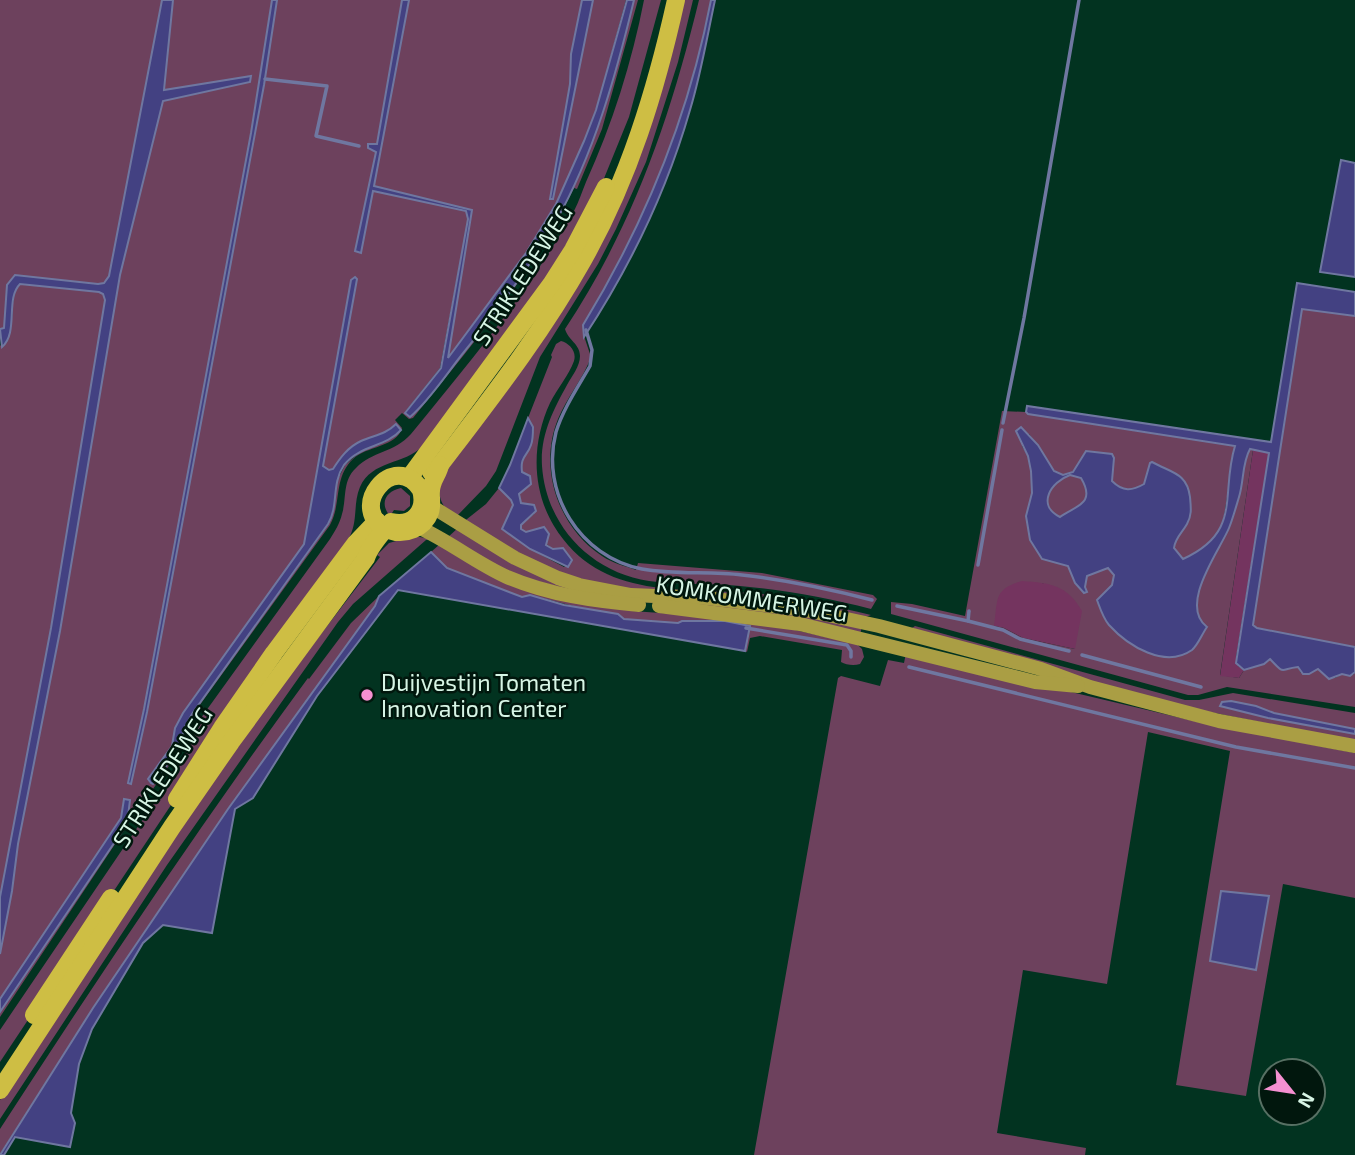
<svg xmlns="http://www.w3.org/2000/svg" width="1355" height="1155" font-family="'Exo 2',sans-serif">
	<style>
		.green { fill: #6d415d; fill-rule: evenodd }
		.forest { fill: #74345f }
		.water { fill: #434182; stroke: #6f77a0; stroke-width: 2; fill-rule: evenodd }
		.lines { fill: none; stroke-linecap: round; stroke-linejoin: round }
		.stream { stroke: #6f77a0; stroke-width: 3.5 }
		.secondary { stroke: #aa9e44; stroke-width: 14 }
		.primary { stroke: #cebe44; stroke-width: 18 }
		.poi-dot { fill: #f590d1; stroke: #01170d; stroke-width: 2.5 }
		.labels { text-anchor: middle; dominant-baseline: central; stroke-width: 5; stroke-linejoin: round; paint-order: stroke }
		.street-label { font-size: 23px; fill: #d7f5e5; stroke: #01170d }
		.poi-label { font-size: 23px; fill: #d7f5e5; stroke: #01170d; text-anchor: start }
	</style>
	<rect width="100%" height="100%" fill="#023320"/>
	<g class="green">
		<polygon points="0,0 162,0 109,276 104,283 98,284 15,275 7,285 4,328 0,329"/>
		<path d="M173,0H272L251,133L144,709L128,783L131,784L147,712L277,0H402L377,145L369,144L376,152L355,251L361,253L373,191L467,211L468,219L440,368L405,412L410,417C430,399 447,373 464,352C497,311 530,267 556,221C594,154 617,74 634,0H638L602,129L577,189L574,188C533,273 472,345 413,418L409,419L402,413L395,420L402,428C397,447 366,446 353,459C333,478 342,503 330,525L194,713L186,729L181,748L153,789L146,790L127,826L0,1017V1012L127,824L125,799L121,818L0,999V954L12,891L18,844L60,631L103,366L120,275L163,101L250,82V76L164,90ZM351,280L323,466L329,470L333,469L344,454L356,443L390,431L397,434L385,442L365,448L345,465L336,483L328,524L192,714L180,741L153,783H150L148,779L172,746L175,728L183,713L304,544Z"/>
		<polygon points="409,0 582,0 571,54 570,84 550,198 553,199 593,0 626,0 596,110 584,141 556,204 526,253 448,358 472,211 374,186"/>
		<path d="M644,0H661L629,117L594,203L561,262L423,446C404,465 372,460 360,487C353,503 358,520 350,536L0,1062V1030L181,763L198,722L330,539C335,531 340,523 342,514C347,498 342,481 356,468C372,451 394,453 411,434C469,363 529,291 574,211C579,201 582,192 586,182C612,125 632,62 644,0Z"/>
		<path d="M680,0H693L678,62L646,162L616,229L598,264L540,357L496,471L486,486L455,518C441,505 436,497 442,478L593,246Z"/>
		<path d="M699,0H711C689,115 644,225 583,325V333L591,357C583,379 567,397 558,419C538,468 558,527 602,556C612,563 625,566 636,570L638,563L762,573L873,595L877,599L871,609C828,598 784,590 740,586C710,583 679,585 649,581C590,572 546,525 542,466C540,436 553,410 567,385C572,376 580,366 580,356C580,344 568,340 565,329C633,226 670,119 699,0Z"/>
		<path d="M21,283L99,292L103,294L105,300L51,628L0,897V345L2,347C4,342 8,336 10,330C15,315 9,295 21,283Z"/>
		<polygon points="1302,309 1355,316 1355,647 1257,628 1253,625"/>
		<path d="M561,341C569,343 577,351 574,361C569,375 557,389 550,403C532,442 531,488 554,526C601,603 685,586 761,594C798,597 835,607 871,615L863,618L653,594L561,575L462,523L486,504L499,488L511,500L513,505L502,529L530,549L564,567L570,564L571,558L560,548L553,549L529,531L526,533L521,529V525L534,514L527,504L521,503L519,494L529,486L527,475L522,472C520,460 524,456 531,446L528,418L552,357L551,355L556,344Z"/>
		<path d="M1002,411L1026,412L1236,446C1231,457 1233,466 1230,478C1222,521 1229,537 1183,559L1174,548L1175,541L1186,526L1165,470L1150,463L1144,484C1132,491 1123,492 1112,481L1114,458L1086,451C1082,457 1079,465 1074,470C1055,489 1038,445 1029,434L1022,446L1028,456L1031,471L1032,493L1026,516L1030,540L1068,566L1075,583L1085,587L1087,576L1107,568L1114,574L1112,585L1097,601L1108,624L1154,655H1180L1206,627C1179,604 1219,551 1229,528C1233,517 1238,503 1240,492C1243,477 1243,462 1250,449L1253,450L1220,675L1239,678L1244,670L1264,664L1270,659L1274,664L1298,667L1301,673H1312L1318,668L1335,678L1342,674L1353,675L1355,672V707L1227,687L1198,695H1188L891,614V602L912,604L965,616ZM1043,583L1075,649L1023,638L1004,628L994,626Z"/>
		<path d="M1070,475L1081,478C1098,505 1074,506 1060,517C1036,505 1051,482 1070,475Z"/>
		<path d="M401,488L410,496V506L404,511L394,510L390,516C379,503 386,491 401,488Z"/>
		<polygon points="458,528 557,581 729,602 862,626 860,635 758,614 597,597 514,575 447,538"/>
		<polygon points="414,536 431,539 426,540 353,604 338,622 167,865 0,1119 0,1100 6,1087 94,951 275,694 380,557 377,555 389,543"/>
		<path d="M440,544L463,558L632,611L747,619L857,644L862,649L864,657L860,664C854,666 846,665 841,662L842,650L760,636L750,638L747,652L745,651L749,626L725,621H682L678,623L624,619L530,595L522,597L510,594L447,568L431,552Z"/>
		<path d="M379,596L375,606L228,809L93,1008L0,1154V1129C99,976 200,825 308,678L309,679L351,623Z"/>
		<polygon points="915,626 1185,700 1199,700 1233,693 1355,713 1355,729 1274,713 1256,706 1223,707 1355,734 1355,741 1200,710 1117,689 912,628"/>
		<path d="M906,653L1215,726L1355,753V898L1283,884L1246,1096L1176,1085L1230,751L1148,732L1107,984L1023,970L997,1133L1086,1148L1085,1155H754L838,678L841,676L880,686L888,660L904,663ZM1221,892L1256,970L1210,961Z"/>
	</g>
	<g class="forest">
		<polygon points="1253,450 1269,453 1236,658 1238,666 1244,670 1239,678 1220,676"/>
		<path d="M1022,581C1051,583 1067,585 1082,611L1075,649L1023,638L1004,628L994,626C998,600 993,589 1022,581Z"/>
	</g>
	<g class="water">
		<path d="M162,0H173L164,90L251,76L250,82L163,101L120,275L60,631L18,844L12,891L0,954V897L51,628L105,300L103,294L99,292L20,284C5,299 19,332 2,347L0,329L4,328L7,285L15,275L98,284L104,283L109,276Z"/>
		<polygon points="272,0 277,0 264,85 147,712 131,784 128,783 144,709 251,133"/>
		<path d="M402,0H409L374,186L472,210L448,358L526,253L556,204L584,141L596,110L627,0H634C616,75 594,154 556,221C530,267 497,311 464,352C447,373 430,400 410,417L405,413L441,368L468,219L466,211L373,191L361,253L355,251L376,152L368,148V144H377Z"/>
		<polygon points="582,0 593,0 553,199 550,199 570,84 571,54"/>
		<path d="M711,0H715C707,37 701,74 690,110C667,190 630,267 584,337L583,325C644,225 689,115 711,0Z"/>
		<polygon points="1341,160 1355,163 1355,277 1320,272"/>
		<path d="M355,277L357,279L323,466L329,470L333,469C340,458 348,447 361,441C374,435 385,435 396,424L401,430C385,448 361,444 344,465C331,484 339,506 328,524L192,714L184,729L180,747L153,784L151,783L148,779L172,746L175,728L183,713L304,544L351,280Z"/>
		<path d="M1297,283L1355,292V316L1302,309L1253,625L1257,628L1355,647V672L1350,676L1342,674L1329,679L1318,669L1309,674H1303L1298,667C1279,669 1286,676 1270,659L1264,664L1244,670L1236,663L1269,453L1250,449C1242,463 1244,481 1239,497C1236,507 1233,518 1229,528C1220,550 1178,605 1207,627C1202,634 1198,645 1192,650C1165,669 1128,646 1109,625C1103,618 1100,608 1097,600L1112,585L1114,575L1108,568L1087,576L1085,587L1087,592L1084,593L1075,583L1068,566L1042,559L1030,540L1026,516L1032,493L1031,471L1028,456L1016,431L1021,427L1038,445L1054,471L1063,475L1073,472L1086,451L1112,454L1114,458L1112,481C1123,492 1132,491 1144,484L1150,463L1152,462C1172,473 1187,473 1190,497C1191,508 1192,515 1187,524C1182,533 1175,538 1174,548L1183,559C1243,532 1220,494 1235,446L1028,414L1026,412L1027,406L1271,442ZM1070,475L1081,478C1097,505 1074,506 1060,517C1036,505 1051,482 1070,475Z"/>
		<path d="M528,418L533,427C533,433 533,440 531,445C527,457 520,456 522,472L530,476L531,484L519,494L521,503L534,505L536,511L521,525V529L526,532L544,527L549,534L546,545L553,549L563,548L572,560L568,567L530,549L502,529L513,505L511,500L499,488L510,465Z"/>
		<polygon points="431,552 447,568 522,597 530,595 564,605 618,614 624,619 678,623 682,621 725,621 750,626 745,651 398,590 317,696 253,798 235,809 212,933 163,925 143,943 92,1029 79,1064 71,1113 75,1123 70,1147 15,1137 4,1155 0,1155 93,1008 228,809 375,606 379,596"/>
		<polygon points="1231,701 1256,706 1274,713 1355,729 1355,734 1268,718 1220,706 1222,702"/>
		<polygon points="124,799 130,800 127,824 0,1012 0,999 121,818"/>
		<polygon points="1221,891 1269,896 1256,970 1210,961"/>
	</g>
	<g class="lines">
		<g class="stream">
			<polyline points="265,79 327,86 316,136 359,146"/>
			<path d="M586,330L592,350L590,366C578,387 563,409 556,432C540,493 580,557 642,569C675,575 709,571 742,575C786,580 829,589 872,600"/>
			<polyline points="1003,423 1024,318 1079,0"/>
			<polyline points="978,565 1002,430"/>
			<polyline points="897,606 968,621 1003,630 1020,639 1069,651"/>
			<polyline points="968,621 969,611"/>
			<polyline points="746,628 847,645 851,651 851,657"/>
			<polyline points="1082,655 1201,687"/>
			<polyline points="909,667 1236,747 1355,768"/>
		</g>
		<g class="secondary">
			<polyline points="431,506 515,558 558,578 579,585 631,595 707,598 805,610 879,626 1041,669 1090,687 1219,721 1355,746"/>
			<path d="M418,527C449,541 476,563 507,577C549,595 594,601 639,605"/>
			<polyline points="659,606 800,624 1035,682 1078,686"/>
		</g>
		<g class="primary">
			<path d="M431,472L440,465C491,398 542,333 583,260C629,179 656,90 676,0"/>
			<polyline points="409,478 552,283 573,250 606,187"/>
			<polyline points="177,799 222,728 274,653 355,544 377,521"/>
			<polyline points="34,1015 111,898"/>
			<path d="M0,1090L172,827L231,742L366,558C370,545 382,533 391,522C413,527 427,511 421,490C394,448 344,511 389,530C405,536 424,528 430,512C433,503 429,493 432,485C434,477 439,472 440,465"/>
		</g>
	</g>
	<circle class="poi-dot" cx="367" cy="695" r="7"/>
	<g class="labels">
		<g class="street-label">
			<text transform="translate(522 275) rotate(-57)">STRIKLEDEWEG</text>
			<text transform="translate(752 598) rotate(9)">KOMKOMMERWEG</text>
			<text transform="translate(162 777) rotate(-57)">STRIKLEDEWEG</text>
		</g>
		<g class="poi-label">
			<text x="381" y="682">Duijvestijn Tomaten<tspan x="381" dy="26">Innovation Center</tspan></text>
		</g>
	</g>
	<g transform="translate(1292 1092) rotate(120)"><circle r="33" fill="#01170d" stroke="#577063" stroke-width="2"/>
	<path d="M0-5L12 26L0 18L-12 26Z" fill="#f590d1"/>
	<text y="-10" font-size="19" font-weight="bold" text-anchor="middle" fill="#d7f5e5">N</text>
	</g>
</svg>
